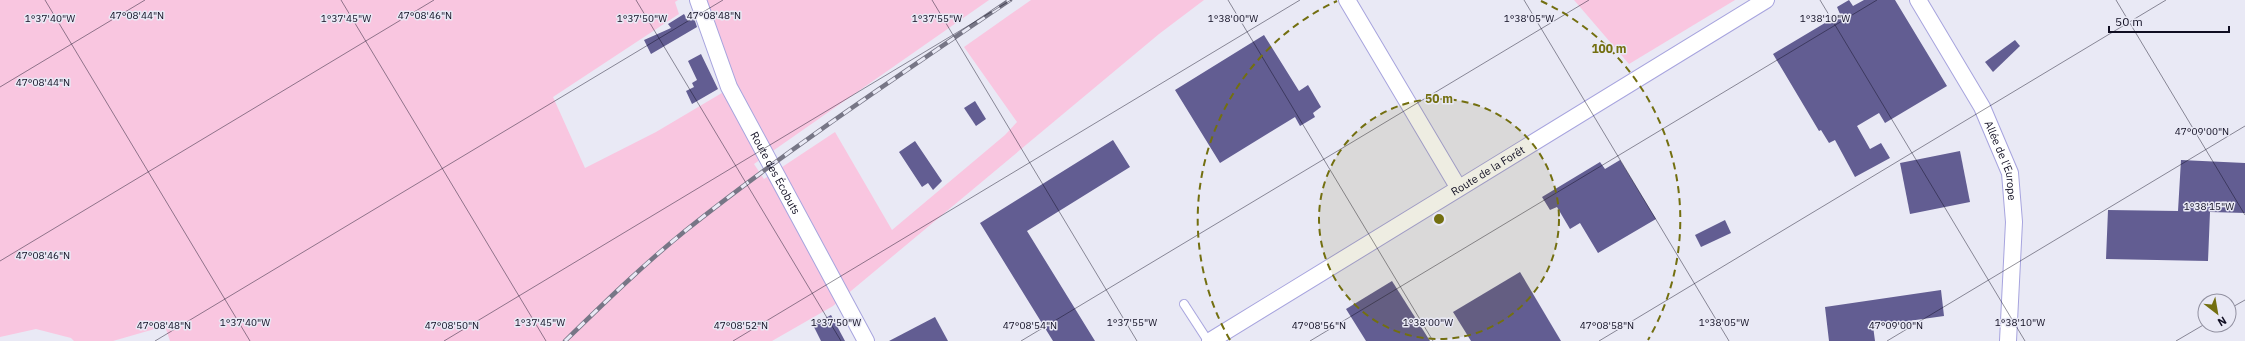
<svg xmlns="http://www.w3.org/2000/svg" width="2245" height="341" font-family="'IBM Plex Sans',sans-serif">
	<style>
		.green { fill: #f9c6e0 }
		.building { fill: #625d92 }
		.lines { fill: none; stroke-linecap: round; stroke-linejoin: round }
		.lane-casing { stroke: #a7a4de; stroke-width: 10 }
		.street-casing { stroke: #a7a4de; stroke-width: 18 }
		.lane { stroke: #fff; stroke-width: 8 }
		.street { stroke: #fff; stroke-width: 16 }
		.rail-casing { stroke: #777686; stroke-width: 4.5 }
		.rail { stroke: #e9e9f5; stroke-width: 3; stroke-dasharray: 9; stroke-linecap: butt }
		.ticks { fill: none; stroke: #100e22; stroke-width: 1; stroke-opacity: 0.45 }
		.ring { fill: none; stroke: #736f10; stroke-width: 2; stroke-dasharray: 7 5 }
		.labels { text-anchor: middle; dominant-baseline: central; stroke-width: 3; stroke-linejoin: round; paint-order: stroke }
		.street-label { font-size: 11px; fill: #100e22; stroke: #e9e9f5 }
		.ticks-label { font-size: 10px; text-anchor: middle; fill: #100e22; stroke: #e9e9f5; stroke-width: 3; stroke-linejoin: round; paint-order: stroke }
		.centre { fill: #736f10; stroke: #e9e9f5; stroke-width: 2 }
		.ring-label { font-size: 12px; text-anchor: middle; font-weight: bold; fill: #736f10; stroke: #e9e9f5; stroke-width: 3; stroke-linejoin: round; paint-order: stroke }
	</style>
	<rect width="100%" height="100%" fill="#e9e9f5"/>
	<g class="green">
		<polygon points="0,0 678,0 675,2 679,14 553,97 585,168 656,132 737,84 714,28 707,0 989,0 754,164 764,179 835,132 892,230 1005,135 1017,122 964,47 1031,0 1204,0 1159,34 833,306 772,341 170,341 165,326 113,341 74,341 71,338 36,329 0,337"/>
		<polygon points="1574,0 1735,0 1629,64"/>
	</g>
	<g class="building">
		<polygon points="1849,0 1853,6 1864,0 1895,0 1947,86 1885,123 1879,113 1857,126 1870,149 1881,143 1890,158 1855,177 1835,140 1829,143 1821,130 1819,131 1773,54 1840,14 1837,7"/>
		<polygon points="684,14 688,21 694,18 697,27 651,54 644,40 671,28 668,24"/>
		<polygon points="1264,35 1299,91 1308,85 1321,107 1313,113 1315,117 1300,126 1295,117 1220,163 1175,90"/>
		<polygon points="2015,40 2020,46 1993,72 1985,62"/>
		<polygon points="701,54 718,89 692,104 686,91 694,87 692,83 697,80 688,61"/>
		<polygon points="975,101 986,119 976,126 964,108"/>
		<polygon points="1113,140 1130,167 1027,231 1095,341 1053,341 980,223"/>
		<polygon points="915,141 942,181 933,190 928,183 922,187 899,152"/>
		<polygon points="1960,151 1970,202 1910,214 1900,163"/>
		<polygon points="1620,160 1656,219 1598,253 1580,223 1570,229 1557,207 1550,210 1542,197 1600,162 1605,169"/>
		<polygon points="2181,160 2245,163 2245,213 2210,212 2208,261 2106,259 2108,210 2178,211"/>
		<polygon points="1725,220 1731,233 1701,247 1695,235"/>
		<polygon points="1520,272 1561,341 1471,341 1453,312"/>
		<polygon points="1392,281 1430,341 1366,341 1346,309"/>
		<polygon points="1941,290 1944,316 1873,326 1875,341 1829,341 1825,307"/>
		<polygon points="831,315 845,341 821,341 813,325"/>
		<polygon points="935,317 948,341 889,341"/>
	</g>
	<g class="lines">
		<g class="lane-casing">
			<polyline id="lane" points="1184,304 1208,341"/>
		</g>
		<g class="street-casing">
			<g id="street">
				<path id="s1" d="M698,0L729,87L866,341"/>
				<polyline points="1347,0 1458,187"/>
				<path id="s2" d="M1918,0L1982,107L2010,173L2014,222L2008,341"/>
				<path id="s3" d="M1210,341L1766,0"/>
			</g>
		</g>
		<use href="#lane" class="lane"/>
		<use href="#street" class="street"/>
		<g class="rail-casing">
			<path id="rail" d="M565,341C604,303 643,265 685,231C789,148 900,75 1010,0"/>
		</g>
		<use href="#rail" class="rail"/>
	</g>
	<path class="ticks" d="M45,0L250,341M341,0L546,341M636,0L841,341M932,0L1137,341M1228,0L1433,341M1524,0L1729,341M1820,0L2025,341M2116,0L2245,215M0,87L145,0M0,261L434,0M2229,309L2245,300M155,341L723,0M444,341L1011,0M733,341L1300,0M1021,341L1589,0M1310,341L1877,0M1599,341L2166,0M1887,341L2245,126M2176,341L2205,324"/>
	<circle cx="1439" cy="219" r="120" fill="#736f10" fill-opacity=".12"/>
	<g class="ring">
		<circle cx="1439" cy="219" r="120"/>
		<path d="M1230 340A241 241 0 0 1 1337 1M1541 1A241 241 0 0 1 1648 340"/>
	</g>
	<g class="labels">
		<g class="street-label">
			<text stroke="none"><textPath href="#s2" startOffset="182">Allée de l'Europe</textPath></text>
			<text stroke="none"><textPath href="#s3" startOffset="326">Route de la Forêt</textPath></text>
			<text stroke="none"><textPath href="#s1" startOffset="190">Route des Écobuts</textPath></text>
		</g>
	</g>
	<g class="ticks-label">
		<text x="137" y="19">47°08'44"N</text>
		<text x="425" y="19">47°08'46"N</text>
		<text x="714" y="19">47°08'48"N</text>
		<text x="50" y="22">1°37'40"W</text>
		<text x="346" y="22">1°37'45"W</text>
		<text x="642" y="22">1°37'50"W</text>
		<text x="937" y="22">1°37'55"W</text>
		<text x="1233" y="22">1°38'00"W</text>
		<text x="1529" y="22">1°38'05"W</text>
		<text x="1825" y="22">1°38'10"W</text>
		<text x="43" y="86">47°08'44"N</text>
		<text x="2202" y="135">47°09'00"N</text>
		<text x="2209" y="210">1°38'15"W</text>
		<text x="43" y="259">47°08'46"N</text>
		<text x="245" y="326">1°37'40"W</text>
		<text x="540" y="326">1°37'45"W</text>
		<text x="836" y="326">1°37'50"W</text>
		<text x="1132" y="326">1°37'55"W</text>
		<text x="1428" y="326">1°38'00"W</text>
		<text x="1724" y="326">1°38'05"W</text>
		<text x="2020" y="326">1°38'10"W</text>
		<text x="164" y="329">47°08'48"N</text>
		<text x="452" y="329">47°08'50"N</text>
		<text x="741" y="329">47°08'52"N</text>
		<text x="1030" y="329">47°08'54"N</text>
		<text x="1319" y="329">47°08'56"N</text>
		<text x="1607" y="329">47°08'58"N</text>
		<text x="1896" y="329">47°09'00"N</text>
	</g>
	<circle cx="1439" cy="219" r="6" class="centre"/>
	<g class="ring-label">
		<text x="1609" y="53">100 m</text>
		<text x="1439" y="103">50 m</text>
	</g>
	<g transform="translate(2217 313) rotate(149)"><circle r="19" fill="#e9e9f5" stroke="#9291a1"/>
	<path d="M0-3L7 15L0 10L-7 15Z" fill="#736f10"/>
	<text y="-6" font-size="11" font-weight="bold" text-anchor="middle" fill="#100e22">N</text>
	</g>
	<path d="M2109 26v6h120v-6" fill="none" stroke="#100e22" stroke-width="2"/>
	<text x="2115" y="26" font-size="12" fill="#100e22" stroke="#e9e9f5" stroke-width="3" paint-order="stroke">50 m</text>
</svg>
